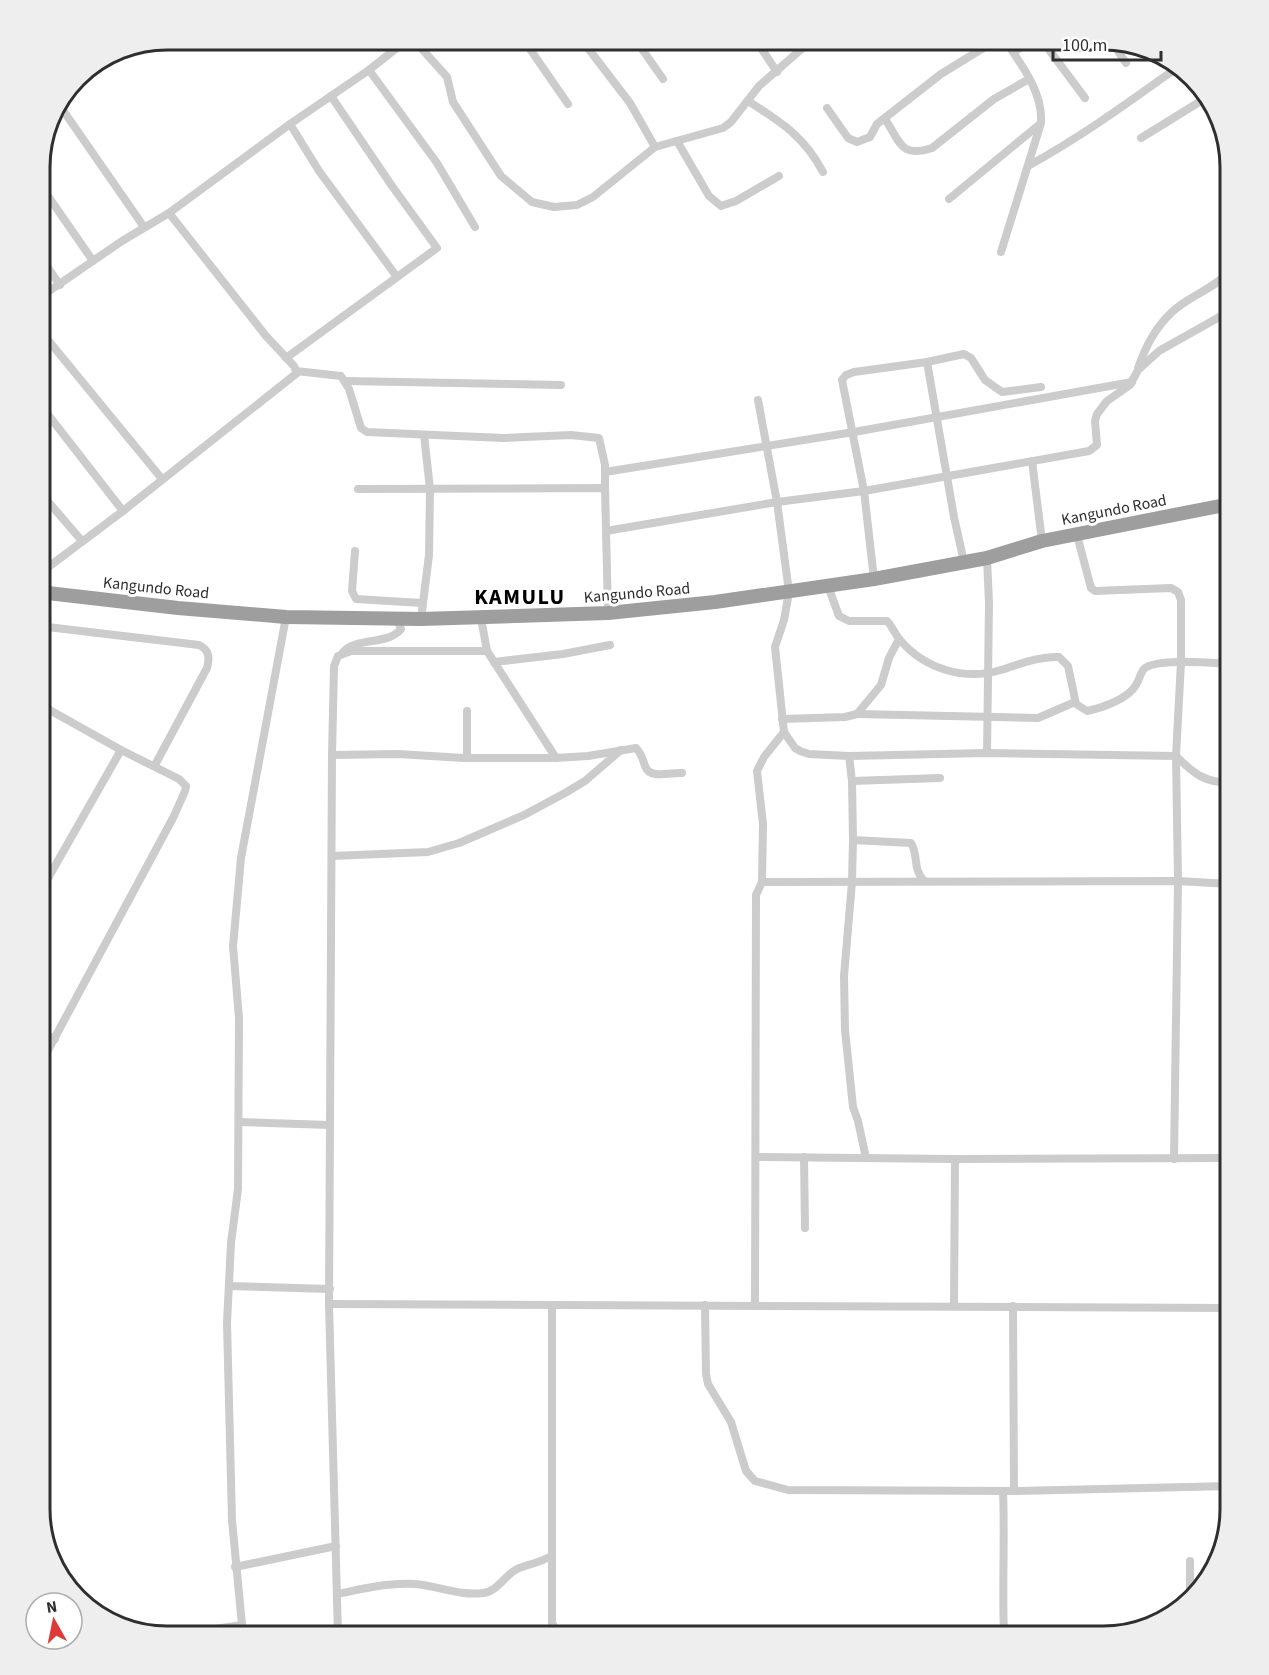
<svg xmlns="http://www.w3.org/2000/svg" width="1269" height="1675" font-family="'Source Sans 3',sans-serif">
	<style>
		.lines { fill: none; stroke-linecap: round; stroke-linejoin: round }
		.minor { stroke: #ccc; stroke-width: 8 }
		.trunk { stroke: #9e9e9e; stroke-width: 14 }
		.labels { text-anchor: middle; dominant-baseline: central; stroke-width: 6; stroke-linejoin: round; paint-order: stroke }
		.street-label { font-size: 16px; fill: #2f2f2f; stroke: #fff }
		.district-label { font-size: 22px; font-weight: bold; letter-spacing: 1.5px; fill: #000; stroke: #fff }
		.rim { fill: none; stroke: #2f2f2f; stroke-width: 3 }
	</style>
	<rect width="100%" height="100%" fill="#fff"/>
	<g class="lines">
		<g class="minor">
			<polyline points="413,39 447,77 453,102 501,176 532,202 554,207 577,205 593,197 655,147 723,128 731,122 759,86 813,39"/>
			<polyline points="523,39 568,104"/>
			<polyline points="581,39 630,103 655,147"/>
			<polyline points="635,39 663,79"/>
			<polyline points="755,39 777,72"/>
			<polyline points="1041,39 1085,98"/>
			<polyline points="1110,39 1126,63"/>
			<polyline points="1014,52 1033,39"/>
			<polyline points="369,70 437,163 475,227"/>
			<path d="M748,101C781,122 804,136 823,172"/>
			<polyline points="58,103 144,227"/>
			<polyline points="827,108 848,138 857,142 870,137 877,124 941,74 998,39"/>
			<path d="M885,119C901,143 900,158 932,148L994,99L1029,79"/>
			<polyline points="290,124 319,171 397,277"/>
			<polyline points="1141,138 1209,96"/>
			<polyline points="677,141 709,196 721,206 736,201 779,176"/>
			<polyline points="1223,142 1230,180"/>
			<path d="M1028,166C1081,137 1129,102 1178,67"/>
			<polyline points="39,183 93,261"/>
			<polyline points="949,199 1040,124"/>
			<path d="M1001,252L1041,123C1043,92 1021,64 1004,39"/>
			<polyline points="39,255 60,285"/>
			<polyline points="39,298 122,241 169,213 290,124 369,70 408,39"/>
			<polyline points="39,329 162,479"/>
			<polyline points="286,358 437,248 392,186 331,96"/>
			<polyline points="927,362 954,517 964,562"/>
			<path d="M1138,368C1146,346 1155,328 1172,312C1189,296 1214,289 1230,271"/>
			<polyline points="296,371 341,376 349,389 361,428 367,432 503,438 571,435 599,438 605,465 605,488"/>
			<polyline points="345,381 561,385"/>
			<polyline points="758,400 777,502 789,592 784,620 775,647 784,732 795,748 800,751 809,754 849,756 852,781 853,840 852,882 844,976 845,1030 853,1107 858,1121 866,1158"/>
			<polyline points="39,403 123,511"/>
			<polyline points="1032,461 1042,541"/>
			<polyline points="605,472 854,432 1132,382"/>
			<polyline points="358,489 605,488 608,613"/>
			<polyline points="39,491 82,541"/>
			<polyline points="606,531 777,502 864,491 1089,451 1097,445 1095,421 1097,414 1107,401 1130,385 1138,370 1159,351 1230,311"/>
			<polyline points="1077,535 1091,588 1095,591 1171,588 1178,592 1181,600 1181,662 1176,756 1178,881 1174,1159"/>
			<polyline points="355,551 352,591 356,599 422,603"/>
			<polyline points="987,558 989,603 987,753"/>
			<polyline points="39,574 123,511 297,373 294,366 266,336 169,213"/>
			<polyline points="874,579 864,491 842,380 846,375 854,372 927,362 964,354 971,358 985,380 1002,392 1041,387"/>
			<path d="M828,586L839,616L849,621H887C892,626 895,634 900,640C925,669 964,681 1001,670C1020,664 1039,656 1059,657L1068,666L1076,704L1087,711C1102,708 1128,699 1136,685C1140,679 1140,672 1145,668C1158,658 1212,663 1230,664"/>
			<polyline points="421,619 429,555 430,489 424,435"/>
			<path d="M39,626L199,645C209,650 210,657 207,668L155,765"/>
			<polyline points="487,651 556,758"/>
			<path d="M343,652C359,636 387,646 401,629L397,619"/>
			<polyline points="494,662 563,654 610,645"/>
			<polyline points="857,714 1038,718 1075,702"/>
			<polyline points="782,719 845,717 857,714 881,685 889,658 899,639"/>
			<path d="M332,755L398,754L464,758H556L588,756L636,748C642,754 642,758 645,766C650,780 671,772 682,773"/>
			<path d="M849,756L987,753L1176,756C1194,774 1204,782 1230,783"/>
			<polyline points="467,758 467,711"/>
			<polyline points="852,781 940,778"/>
			<path d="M853,840L911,843C919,856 912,868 924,881"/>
			<polyline points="332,856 428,852 459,843 524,815 565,793 585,781 621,750"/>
			<polyline points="39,872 49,877"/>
			<polyline points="762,882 763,824 757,771 764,757 784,732"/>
			<polyline points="39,894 121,750"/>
			<polyline points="39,1032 55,1039"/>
			<polyline points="39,1067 174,816 185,791 186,786 179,779 121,750 39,704"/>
			<polyline points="239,1122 330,1125"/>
			<polyline points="757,1157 955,1159 1230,1158"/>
			<polyline points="804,1157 805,1228"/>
			<polyline points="229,1286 330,1289"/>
			<polyline points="329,1304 1230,1308"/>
			<polyline points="552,1305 552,1623 557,1632 1026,1635 1112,1633"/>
			<polyline points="705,1305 706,1374 708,1384 731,1422 746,1471 755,1481 788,1490 1014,1491 1230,1486"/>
			<polyline points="755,1306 756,895 762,882 1178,881 1230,884"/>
			<polyline points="954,1306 955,1159"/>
			<polyline points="1013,1306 1014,1491"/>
			<path d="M1003,1491C1005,1539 1002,1587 1004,1635"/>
			<polyline points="1190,1561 1190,1596"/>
			<polyline points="235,1567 336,1546"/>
			<path d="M337,1594C363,1589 389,1582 415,1584C438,1586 460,1596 483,1593C498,1591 505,1575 517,1569C528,1564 540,1563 551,1556"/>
			<polyline points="242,1625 243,1636"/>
			<polyline points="167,1636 242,1625 232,1520 227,1323 231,1243 238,1189 239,1018 233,946 241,858 286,617"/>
			<polyline points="338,1636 329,1304 332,755 334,666 338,656 351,651 487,651 481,618"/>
		</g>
		<polyline class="trunk" points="39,592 178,608 286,617 421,619 608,613 715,602 874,579 987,558 1042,541 1230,504"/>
	</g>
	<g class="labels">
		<g class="street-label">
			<text transform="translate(1114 510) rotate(-11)">Kangundo Road</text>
			<text transform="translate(156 588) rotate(6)">Kangundo Road</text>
			<text transform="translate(637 593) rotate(-5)">Kangundo Road</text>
		</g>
		<g class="district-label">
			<text x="520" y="597">KAMULU</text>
		</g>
	</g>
	<path d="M0 0H1269V1675H0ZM167 50H1103A117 117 0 0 1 1220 167V1509A117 117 0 0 1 1103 1626H167A117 117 0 0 1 50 1509V167A117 117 0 0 1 167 50Z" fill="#eee" fill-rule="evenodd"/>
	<path class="rim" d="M167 50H1103A117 117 0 0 1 1220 167V1509A117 117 0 0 1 1103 1626H167A117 117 0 0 1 50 1509V167A117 117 0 0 1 167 50Z"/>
	<g transform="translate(54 1621) rotate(351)"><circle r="28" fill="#ffffff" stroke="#acacac" stroke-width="1.5"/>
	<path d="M0-4.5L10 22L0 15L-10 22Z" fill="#e03837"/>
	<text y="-9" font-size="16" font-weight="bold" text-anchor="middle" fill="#2f2f2f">N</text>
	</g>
	<path d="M1053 51v9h108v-9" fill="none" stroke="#2f2f2f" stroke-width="3"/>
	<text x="1062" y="51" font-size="18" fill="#2f2f2f" stroke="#ffffff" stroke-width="4.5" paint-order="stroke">100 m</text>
</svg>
